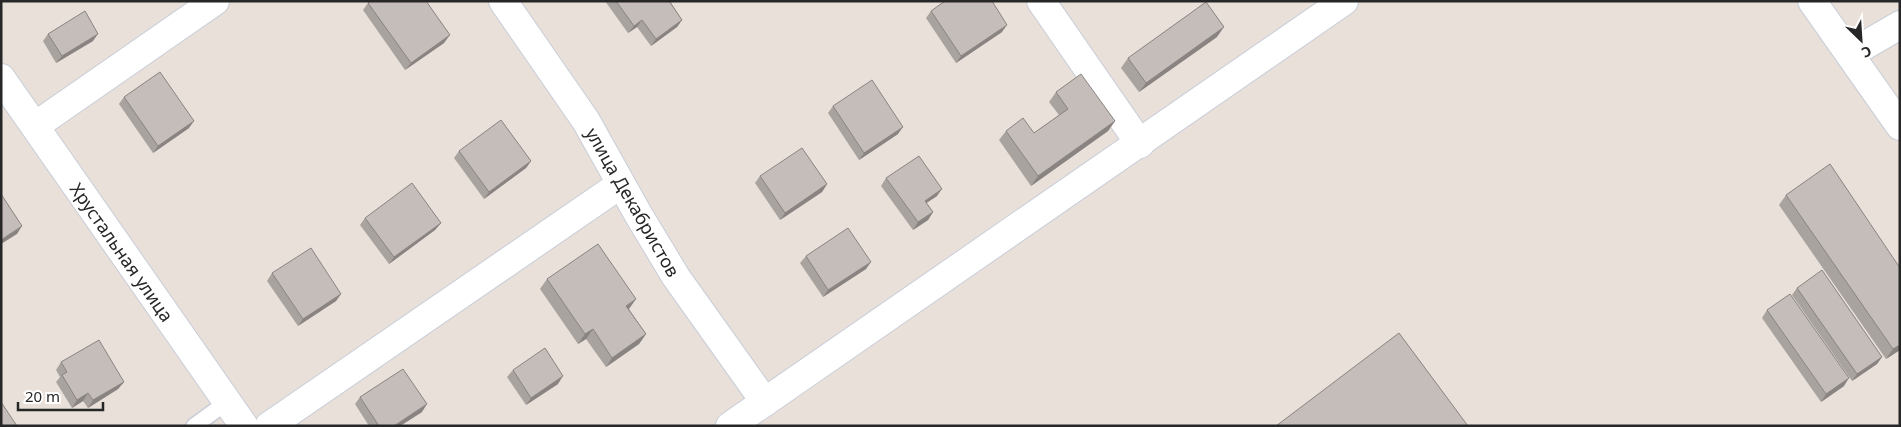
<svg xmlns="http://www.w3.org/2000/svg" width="1901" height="427" font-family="'Noto Sans',sans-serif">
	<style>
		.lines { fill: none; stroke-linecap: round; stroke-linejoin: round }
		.service-casing { stroke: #c8cdd8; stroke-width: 18 }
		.minor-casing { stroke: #c8cdd8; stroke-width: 30 }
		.secondary-casing { stroke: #c8cdd8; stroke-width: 30 }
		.service { stroke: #fff; stroke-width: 15 }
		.minor { stroke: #fff; stroke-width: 28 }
		.secondary { stroke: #fff; stroke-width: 28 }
		.wall { fill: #a9a39f }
		.shaded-wall { fill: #898482 }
		.building { fill: #c4bdb9; stroke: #898482 }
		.labels { text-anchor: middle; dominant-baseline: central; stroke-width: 4; stroke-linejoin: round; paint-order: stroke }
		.street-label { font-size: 18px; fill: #272727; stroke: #fff }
	</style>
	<rect width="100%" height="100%" fill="#e9e0d9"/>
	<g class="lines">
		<g class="service-casing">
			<polyline id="service" points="194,426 227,402"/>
		</g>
		<g class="minor-casing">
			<g id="minor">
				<polyline points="503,1 586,121 638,214 676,277 765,402"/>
				<polyline points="1041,1 1140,144"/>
				<polyline points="1850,54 1900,25"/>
				<polyline points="1,78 244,426"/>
				<polyline points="35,126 215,1"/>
				<polyline points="269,426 621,184"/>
				<polyline points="730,426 1344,1"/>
			</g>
		</g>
		<g class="secondary-casing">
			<polyline id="secondary" points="1812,1 1900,126"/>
		</g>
		<use href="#service" class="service"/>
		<use href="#minor" class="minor"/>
		<use href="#secondary" class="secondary"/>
	</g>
	<g class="wall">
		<polygon points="605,1 672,1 671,3 682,20 677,27 651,46 637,27 628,33"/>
		<polygon points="368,3 444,43 405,70 363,10"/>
		<polygon points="931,11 1002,32 956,63 926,18"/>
		<polygon points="48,34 93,41 56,63 43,41"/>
		<polygon points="1217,37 1139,92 1121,68 1128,58"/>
		<polygon points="1056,92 1115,121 1108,131 1031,186 999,140 1006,131 1034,133 1059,115 1049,102"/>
		<polygon points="124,97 189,128 153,153 119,104"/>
		<polygon points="833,106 898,134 859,160 828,113"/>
		<polygon points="459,151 531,161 526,168 484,199 454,158"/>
		<polygon points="760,176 827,184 822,192 780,220 755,183"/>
		<polygon points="886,178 937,196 926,203 933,212 928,220 913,230 881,186"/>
		<polygon points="1786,195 1900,350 1886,359 1779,205"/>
		<polygon points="365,218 441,223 435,230 389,264 360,225"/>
		<polygon points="806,256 866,269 823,297 800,263"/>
		<polygon points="272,273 341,294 336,301 298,326 267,281"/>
		<polygon points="547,279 629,309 646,334 639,344 606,367 586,339 578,344 540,289"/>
		<polygon points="1797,288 1882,357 1877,364 1852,381 1792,295"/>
		<polygon points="1767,310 1844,386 1821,402 1762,318"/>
		<polygon points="61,362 124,382 118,389 88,408 83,401 72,408 56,382 60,377 56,370"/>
		<polygon points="513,370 558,384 526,405 507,377"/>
		<polygon points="360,397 422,412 400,426 369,426 355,404"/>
	</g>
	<g class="shaded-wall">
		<polygon points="642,20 637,27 628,33 634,26"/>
		<polygon points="682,20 677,27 651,46 656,39"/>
		<polygon points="1007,25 1002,32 956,63 961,56"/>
		<polygon points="1224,27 1217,37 1139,92 1146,83"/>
		<polygon points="98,34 93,41 56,63 62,56"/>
		<polygon points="450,35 444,43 405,70 411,63"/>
		<polygon points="194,121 189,128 153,153 158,146"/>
		<polygon points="1115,121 1108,131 1031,186 1038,176"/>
		<polygon points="903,127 898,134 859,160 864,153"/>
		<polygon points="531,161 526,168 484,199 489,192"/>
		<polygon points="827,184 822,192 780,220 785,213"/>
		<polygon points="942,189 937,196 919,208 925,201"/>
		<polygon points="933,212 928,220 913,230 918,222"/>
		<polygon points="441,223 435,230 389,264 394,257"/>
		<polygon points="22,226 17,234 1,244 1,240"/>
		<polygon points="871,262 866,269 823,297 828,290"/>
		<polygon points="341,294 336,301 298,326 303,319"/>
		<polygon points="636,299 629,309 620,316 626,306"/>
		<polygon points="593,329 586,339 578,344 585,334"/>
		<polygon points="646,334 639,344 606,367 612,358"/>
		<polygon points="1900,345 1900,350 1886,359 1893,349"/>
		<polygon points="1882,357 1877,364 1852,381 1857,374"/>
		<polygon points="563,376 558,384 526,405 531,398"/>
		<polygon points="1849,378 1844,386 1821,402 1826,394"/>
		<polygon points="124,382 118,389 88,408 93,400"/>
		<polygon points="88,393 83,401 72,408 77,400"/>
		<polygon points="427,404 422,412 400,426 394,426"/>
	</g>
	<g class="building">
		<polygon points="371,1 426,1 450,35 411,63 368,3"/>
		<polygon points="616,1 669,1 682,20 656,39 642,20 634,26"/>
		<polygon points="945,1 992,1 1007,25 961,56 931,11"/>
		<polygon points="1206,2 1224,27 1146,83 1128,58"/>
		<polygon points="85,11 98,34 62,56 48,34"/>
		<polygon points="160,72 194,121 158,146 124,97"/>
		<polygon points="1081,74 1115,121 1038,176 1006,131 1023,118 1034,133 1068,109 1056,92"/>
		<polygon points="872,80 903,127 864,153 833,106"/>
		<polygon points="501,120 531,161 489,192 459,151"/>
		<polygon points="802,148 827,184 785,213 760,176"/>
		<polygon points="919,156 942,189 925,201 933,212 918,222 886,178"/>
		<polygon points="1830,164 1900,268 1900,345 1893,349 1786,195"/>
		<polygon points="412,183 441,223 394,257 365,218"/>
		<polygon points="1,194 22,226 1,240"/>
		<polygon points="848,228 871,262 828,290 806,256"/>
		<polygon points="598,244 636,299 626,306 646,334 612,358 593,329 585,334 547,279"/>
		<polygon points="311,248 341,294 303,319 272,273"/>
		<polygon points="1822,270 1882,357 1857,374 1797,288"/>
		<polygon points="1790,294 1849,378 1826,394 1767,310"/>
		<polygon points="1399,333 1468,426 1276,426"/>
		<polygon points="99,340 124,382 93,400 88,393 77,400 62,375 67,372 61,362"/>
		<polygon points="545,348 563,376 531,398 513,370"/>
		<polygon points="403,369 427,404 394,426 379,426 360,397"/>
		<polygon points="1,402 17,426 1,426"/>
	</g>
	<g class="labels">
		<g class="street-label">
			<text transform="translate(633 202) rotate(60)">улица Декабристов</text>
			<text transform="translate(122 252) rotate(55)">Хрустальная улица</text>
		</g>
	</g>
	<rect width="1901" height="427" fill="none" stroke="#272727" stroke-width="5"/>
	<g transform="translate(1861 40) rotate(155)" stroke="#ffffff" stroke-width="4" paint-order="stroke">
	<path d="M0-4L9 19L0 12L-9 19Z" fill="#272727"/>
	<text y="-8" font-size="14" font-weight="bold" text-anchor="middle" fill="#272727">С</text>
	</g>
	<path d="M18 402v8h85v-8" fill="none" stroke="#272727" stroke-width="2.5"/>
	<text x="25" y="402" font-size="15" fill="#272727" stroke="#ffffff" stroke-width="4" paint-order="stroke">20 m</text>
</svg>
